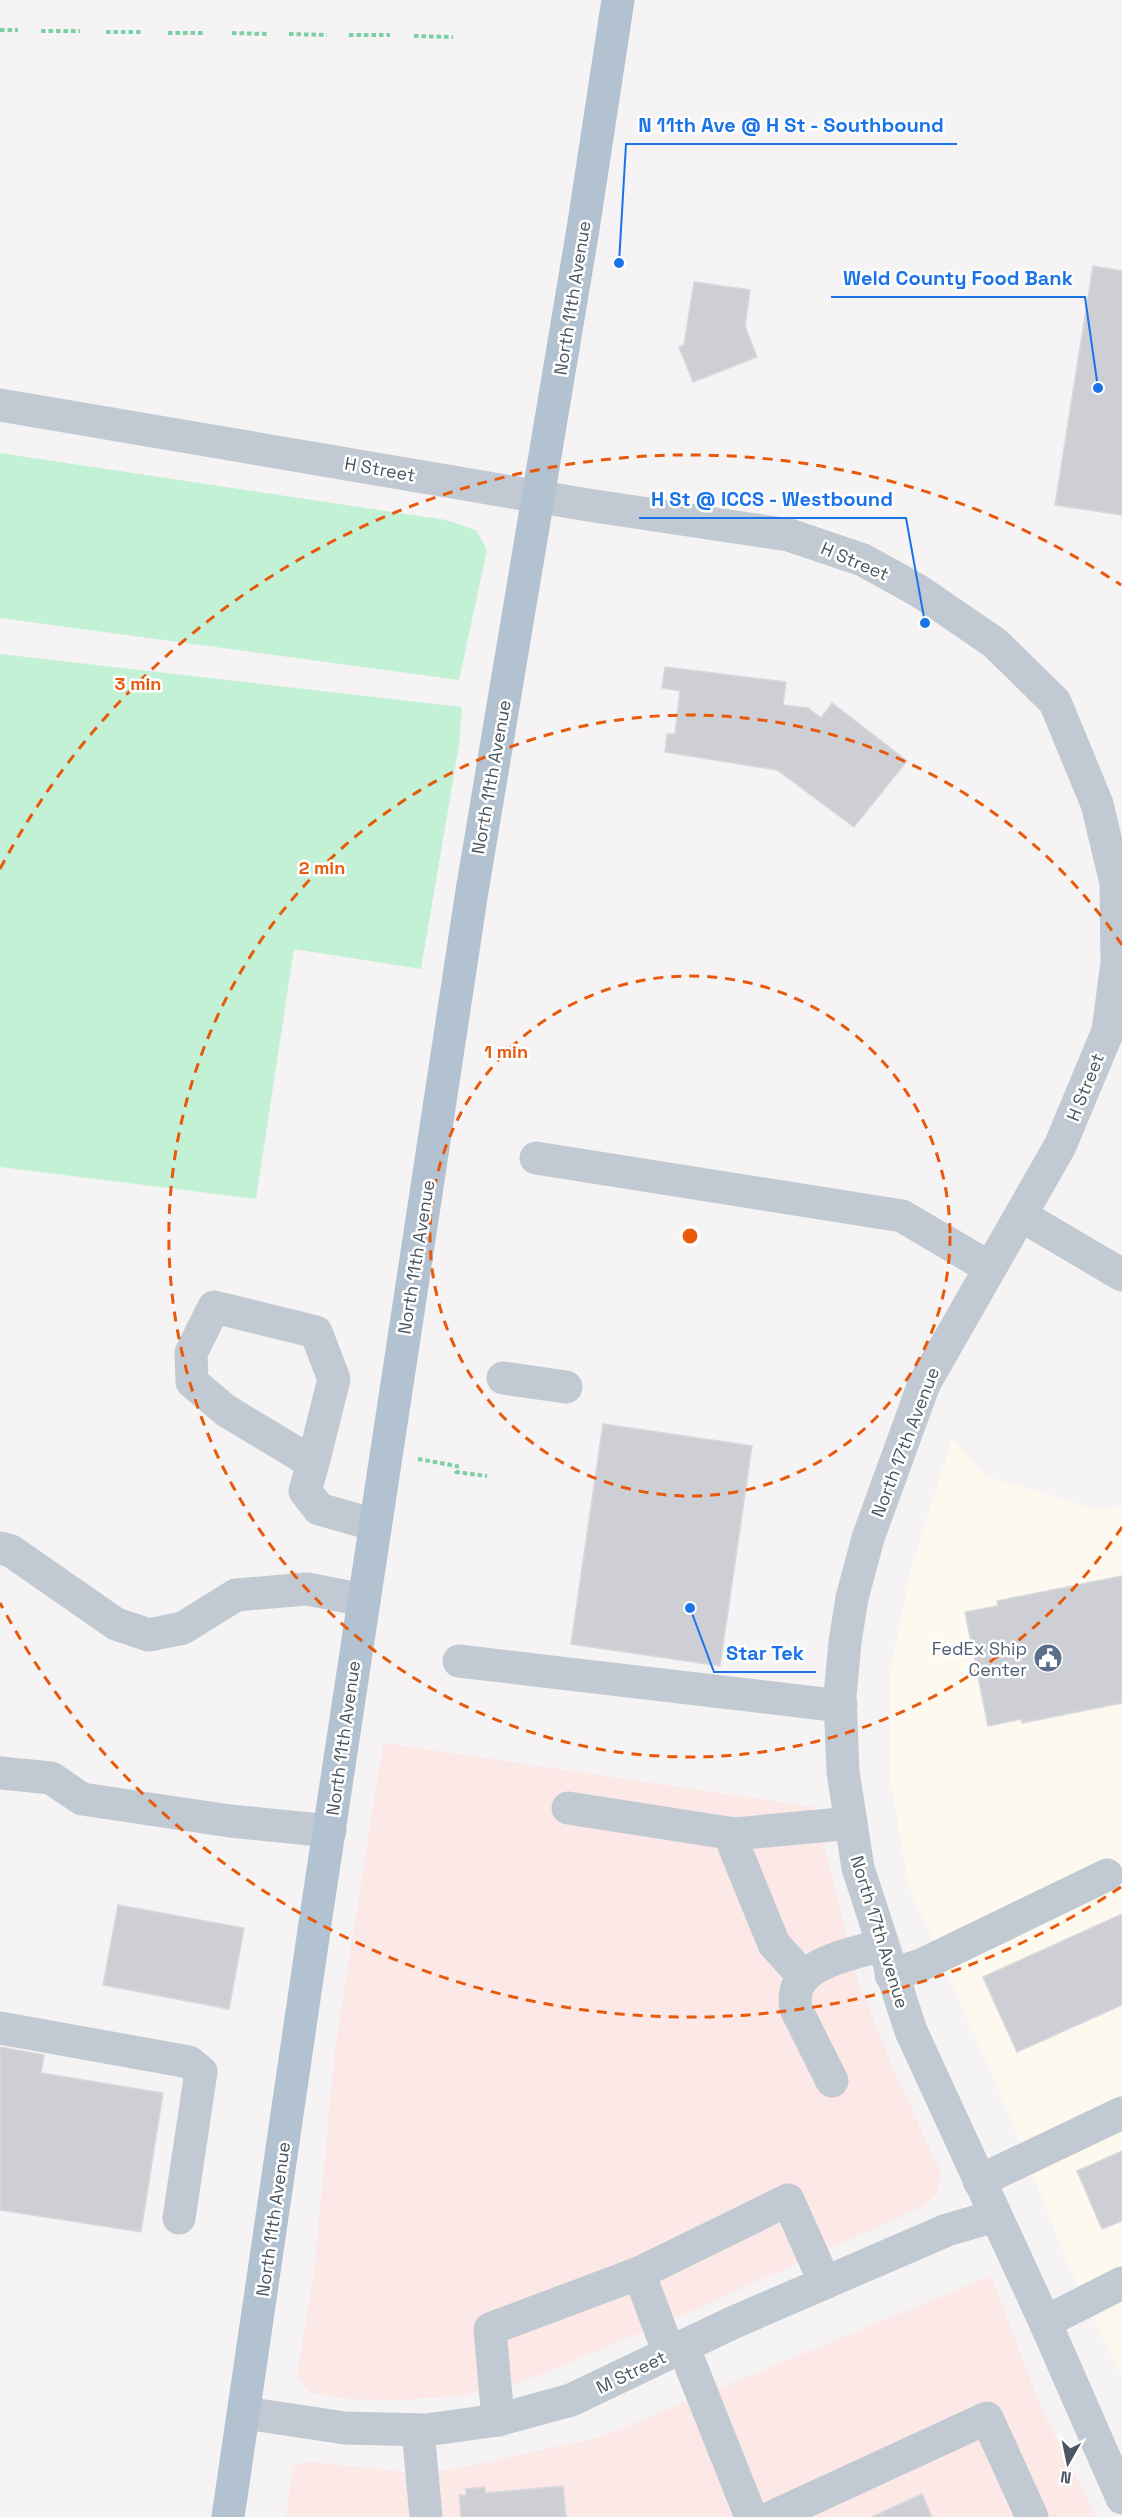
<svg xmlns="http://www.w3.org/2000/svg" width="1122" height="2517" font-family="'Space Grotesk',sans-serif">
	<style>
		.commercial { fill: #fdf9ef }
		.medical { fill: #fce8e6 }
		.green { fill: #c3f1d5 }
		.building { fill: #cdcfd5; stroke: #d7d9de; stroke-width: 1.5 }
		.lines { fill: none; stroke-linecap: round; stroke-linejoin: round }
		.path { stroke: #7ad0a6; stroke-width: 4; stroke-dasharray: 4.5 3; stroke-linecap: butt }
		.minor { stroke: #c1cad2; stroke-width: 33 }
		.major { stroke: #b3c2d1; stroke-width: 33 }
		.ring { fill: none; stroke: #e8590c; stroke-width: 3; stroke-dasharray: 10 8 }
		.labels { text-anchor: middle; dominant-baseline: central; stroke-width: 5; stroke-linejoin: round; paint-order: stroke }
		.street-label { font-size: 18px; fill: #4a5661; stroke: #fff }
		.service-label { font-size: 18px; fill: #4e5e75; stroke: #fff; text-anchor: end }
		.centre { fill: #e8590c; stroke: #fff; stroke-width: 3 }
		.ring-label { font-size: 18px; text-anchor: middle; font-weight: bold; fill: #e8590c; stroke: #fff; stroke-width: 5; stroke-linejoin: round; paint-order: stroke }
		.leader { fill: none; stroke: #1a73e8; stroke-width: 2 }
		.callout-dot { fill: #1a73e8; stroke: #fff; stroke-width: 2 }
		.callout-label { font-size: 20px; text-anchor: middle; font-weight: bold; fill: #1a73e8; stroke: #fff; stroke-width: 5; stroke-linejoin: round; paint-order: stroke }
	</style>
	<rect width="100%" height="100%" fill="#f5f3f3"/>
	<polygon class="commercial" points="952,1439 986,1476 1099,1510 1122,1506 1122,2377 1069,2267 1003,2099 909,1887 891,1784 891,1666 912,1566"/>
	<g class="medical">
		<polygon points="383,1743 814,1807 858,1981 893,2068 940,2171 938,2191 926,2205 681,2316 520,2383 467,2395 400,2400 350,2399 312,2393 306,2389 297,2376 314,2274 335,2050"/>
		<polygon points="991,2276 1043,2412 1096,2517 286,2517 293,2465 312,2462 406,2472 455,2469 601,2437"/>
	</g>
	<g class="green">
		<polygon points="0,453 446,520 476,530 487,550 459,680 0,618"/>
		<polygon points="0,654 462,707 459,745 421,969 294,949 256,1199 0,1167"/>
	</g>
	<g class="building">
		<polygon points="1093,266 1122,271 1122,515 1055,505"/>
		<polygon points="694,282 750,290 745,326 757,357 693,382 679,347 684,345"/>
		<polygon points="665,667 786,682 783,705 808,708 821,718 832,703 907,761 854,827 777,770 665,752 667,734 675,734 680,691 662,688"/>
		<polygon points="603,1424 752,1446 720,1666 571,1644"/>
		<polygon points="1122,1576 1122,1703 1022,1723 1021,1719 988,1726 965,1612 998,1606 997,1601"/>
		<polygon points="118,1905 244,1928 229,2009 103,1985"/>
		<polygon points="1122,1914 1122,2005 1017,2052 983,1977"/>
		<polygon points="0,2047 44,2055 41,2073 163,2093 141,2232 0,2210"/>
		<polygon points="1122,2151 1122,2221 1102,2229 1077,2171"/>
		<polygon points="563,2486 566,2517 461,2517 459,2495 466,2495 466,2489 485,2487 485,2493"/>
		<polygon points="922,2494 932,2517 872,2517"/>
	</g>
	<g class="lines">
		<g class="path">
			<polyline points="0,30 18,30"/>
			<polyline points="41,31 80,31"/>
			<polyline points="106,32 142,32"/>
			<polyline points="168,33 203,33"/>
			<polyline points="232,33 267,34"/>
			<polyline points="289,34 327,35"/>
			<polyline points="349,35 390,35"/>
			<polyline points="414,36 453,37"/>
			<polyline points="418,1459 457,1466 456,1472 487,1476"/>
		</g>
		<g class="minor">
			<polyline points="0,405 588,505 789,535 863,560 919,591 995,643 1055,702 1097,804 1116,883 1117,963 1108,1031 1060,1146 924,1384 868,1538 852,1598 845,1642 840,1696 843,1772 858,1868 911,2031 1045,2322 1122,2498"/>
			<polyline points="536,1158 902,1216 990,1268"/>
			<polyline points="1022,1216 1122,1275"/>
			<polyline points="503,1378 566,1387"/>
			<polyline points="313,1463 334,1379 316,1332 214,1307 191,1353 192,1382 225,1410 313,1463 305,1491 319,1509 375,1525"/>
			<polyline points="0,1548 11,1551 116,1624 149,1635 183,1628 236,1595 307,1589 364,1600"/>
			<polyline points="459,1661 841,1706"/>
			<polyline points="0,1773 51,1778 82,1799 230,1821 330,1831"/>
			<polyline points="568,1808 735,1834 851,1823"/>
			<polyline points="735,1834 734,1846 774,1944 803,1976"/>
			<polyline points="891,1975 921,1965 1107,1875"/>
			<polyline points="0,2028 189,2062 201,2072 179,2218"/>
			<path d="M832,2081L796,2009C787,1963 848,1956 881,1945"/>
			<polyline points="979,2181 1122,2113"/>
			<polyline points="639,2273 669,2353"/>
			<polyline points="1045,2322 1122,2283"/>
			<polyline points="683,2346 751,2517"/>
			<polyline points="245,2413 345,2428 426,2430 498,2420 571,2400 732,2323 947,2230 995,2216"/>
			<polyline points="498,2420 490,2329 639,2273 788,2200 825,2283"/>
			<polyline points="418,2430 426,2517"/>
			<polyline points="772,2517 987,2418 1032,2517"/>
		</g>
		<polyline class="major" points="228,2517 317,1910 472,891 583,229 618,0"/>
	</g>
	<g class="ring">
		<circle cx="690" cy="1236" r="260"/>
		<path d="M1122 1527A521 521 0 1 1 1122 945"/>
		<path d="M1121 1887A781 781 0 0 1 0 1603M0 869A781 781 0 0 1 1121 585"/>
	</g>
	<defs>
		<g id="civic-disc" transform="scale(1.5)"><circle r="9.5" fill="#5c6f8a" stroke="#fff"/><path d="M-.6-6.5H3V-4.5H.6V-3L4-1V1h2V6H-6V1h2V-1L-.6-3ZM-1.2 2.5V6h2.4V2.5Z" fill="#fff"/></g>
	</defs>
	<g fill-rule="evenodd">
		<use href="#civic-disc" x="1048" y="1658"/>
	</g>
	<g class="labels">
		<g class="street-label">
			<text transform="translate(572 298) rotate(-81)">North 11th Avenue</text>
			<text transform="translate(380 469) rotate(10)">H Street</text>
			<text transform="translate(855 561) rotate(23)">H Street</text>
			<text transform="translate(491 777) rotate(-80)">North 11th Avenue</text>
			<text transform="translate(1085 1087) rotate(-68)">H Street</text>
			<text transform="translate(416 1257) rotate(-81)">North 11th Avenue</text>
			<text transform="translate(905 1442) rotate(-69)">North 17th Avenue</text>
			<text transform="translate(343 1738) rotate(-82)">North 11th Avenue</text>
			<text transform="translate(880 1932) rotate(73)">North 17th Avenue</text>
			<text transform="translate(273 2219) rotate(-82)">North 11th Avenue</text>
			<text transform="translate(631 2372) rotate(-26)">M Street</text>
		</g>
		<g class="service-label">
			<text x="1027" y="1648">FedEx Ship<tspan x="1027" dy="21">Center</tspan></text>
		</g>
	</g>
	<circle cx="690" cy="1236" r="9" class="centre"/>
	<g class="ring-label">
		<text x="138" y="690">3 min</text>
		<text x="322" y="874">2 min</text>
		<text x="506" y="1058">1 min</text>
	</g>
	<path class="leader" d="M619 263L626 144H957M1098 388L1085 297H831M925 623L906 518H639M690 1608L714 1672H816"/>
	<g class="callout-dot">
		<circle cx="619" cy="263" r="6"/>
		<circle cx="1098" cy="388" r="6"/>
		<circle cx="925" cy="623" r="6"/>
		<circle cx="690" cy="1608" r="6"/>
	</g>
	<g class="callout-label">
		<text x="791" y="132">N 11th Ave @ H St - Southbound</text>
		<text x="958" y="285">Weld County Food Bank</text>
		<text x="772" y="506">H St @ ICCS - Westbound</text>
		<text x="765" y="1660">Star Tek</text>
	</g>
	<g transform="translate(1068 2463) rotate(189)" stroke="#ffffff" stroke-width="4.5" paint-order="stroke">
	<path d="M0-4.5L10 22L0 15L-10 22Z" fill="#4a5661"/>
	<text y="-9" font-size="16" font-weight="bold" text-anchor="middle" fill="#4a5661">N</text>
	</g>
</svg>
